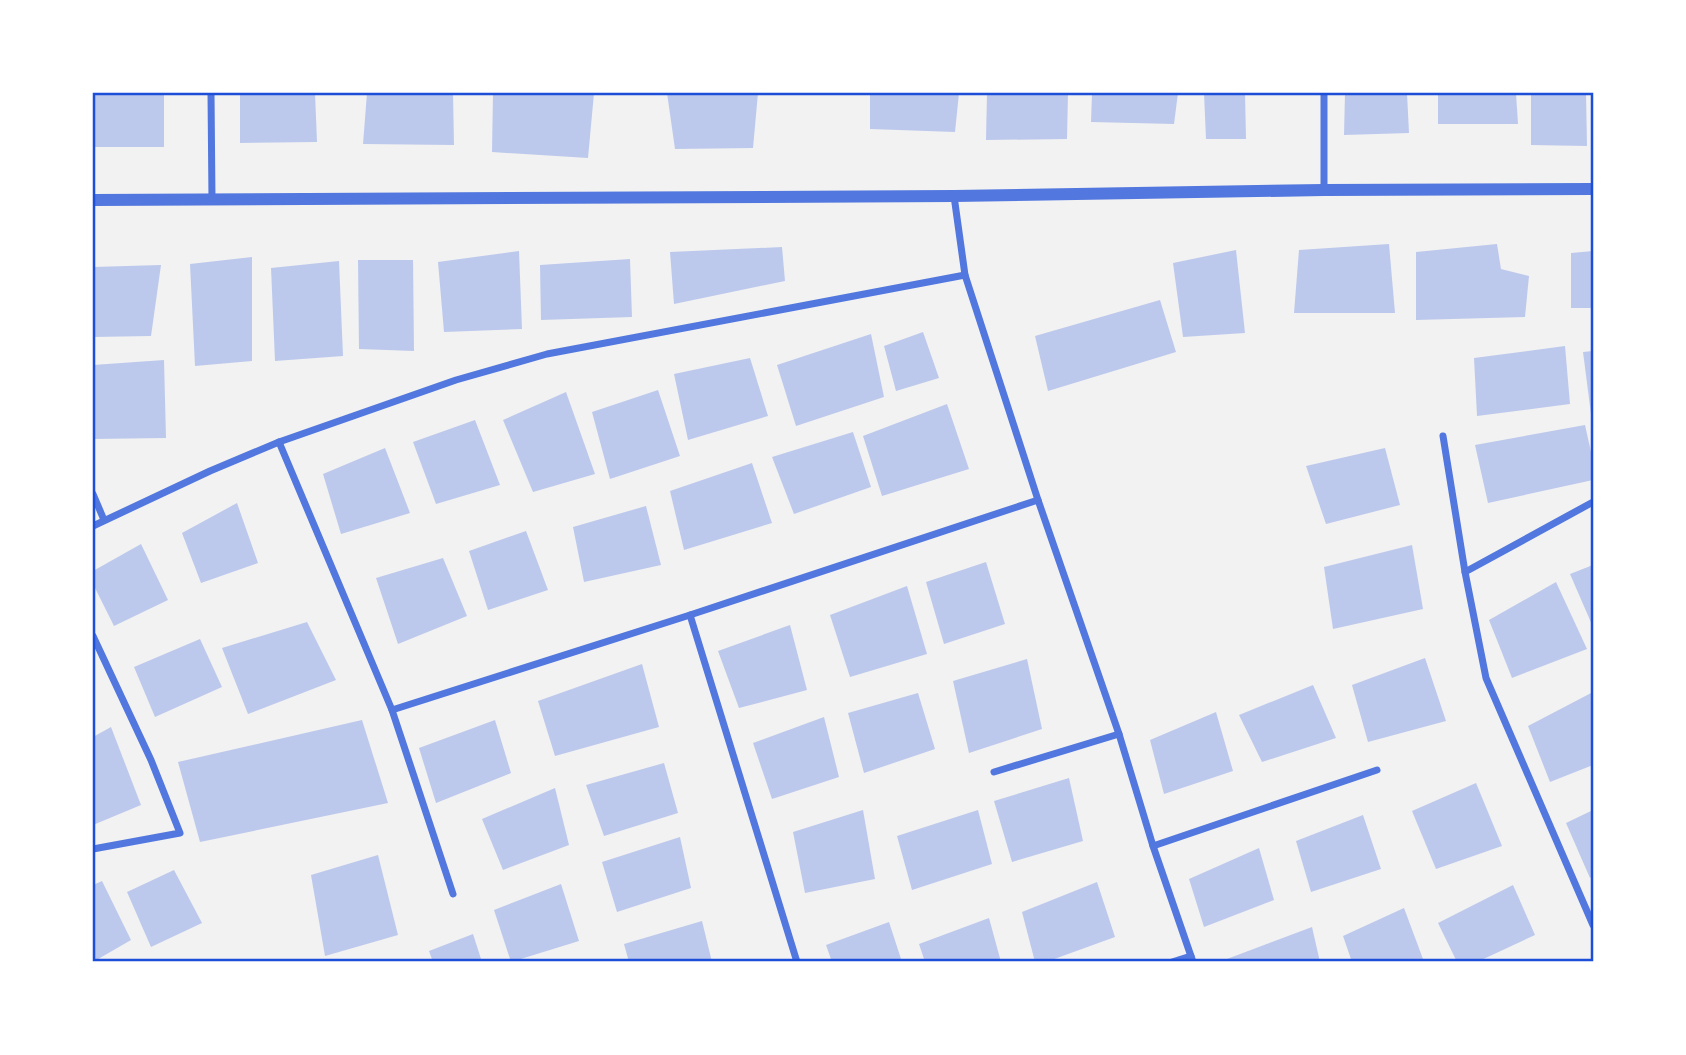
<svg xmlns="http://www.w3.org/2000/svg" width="1686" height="1055" font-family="'DejaVu Sans',sans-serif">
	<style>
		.building { fill: #bdc9ec }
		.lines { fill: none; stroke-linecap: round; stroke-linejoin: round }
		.minor { stroke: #5277de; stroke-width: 7 }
		.tertiary { stroke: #5277de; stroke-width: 12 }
		.neatline { fill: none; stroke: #1d4ed8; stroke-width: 2.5 }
	</style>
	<rect width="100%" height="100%" fill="#f2f2f2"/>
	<g class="building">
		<rect x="93" y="93" width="71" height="54"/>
		<polygon points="240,93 315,93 317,142 240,143"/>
		<polygon points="367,93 453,93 454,145 363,144"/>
		<polygon points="493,93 594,93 588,158 492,152"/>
		<polygon points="667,93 758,93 753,148 675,149"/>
		<polygon points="870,93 959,93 955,132 870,129"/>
		<polygon points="987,93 1068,93 1067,139 986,140"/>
		<polygon points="1092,93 1178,93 1174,124 1091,122"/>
		<polygon points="1204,93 1245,93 1246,139 1206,139"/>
		<polygon points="1345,93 1407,93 1409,133 1344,135"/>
		<polygon points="1438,93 1516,93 1518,124 1438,124"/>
		<polygon points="1531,93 1586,93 1587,146 1531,145"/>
		<polygon points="1389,244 1395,313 1294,313 1299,250"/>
		<polygon points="1497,244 1501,269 1529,276 1525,317 1416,320 1416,252"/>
		<polygon points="782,247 785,281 674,304 670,252"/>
		<polygon points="1236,250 1245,333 1183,337 1173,263"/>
		<polygon points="519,251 522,329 444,332 438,262"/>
		<polygon points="1593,251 1593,308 1571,308 1571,253"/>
		<polygon points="252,257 252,361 195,366 190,264"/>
		<polygon points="630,259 632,317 541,320 540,265"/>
		<polygon points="358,260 413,260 414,351 359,349"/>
		<polygon points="339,261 343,356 275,361 271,268"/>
		<polygon points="161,265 151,336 93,337 93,267"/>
		<polygon points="1160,300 1176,352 1048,391 1035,336"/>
		<polygon points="923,332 939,378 896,391 884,346"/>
		<polygon points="871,334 884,397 796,426 777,365"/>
		<polygon points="1565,346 1570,404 1477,416 1474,358"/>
		<polygon points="1593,351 1593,414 1591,414 1583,352"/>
		<polygon points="750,358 768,416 688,440 674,374"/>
		<polygon points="164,360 166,438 93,439 93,365"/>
		<polygon points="658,390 680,456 610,479 592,412"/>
		<polygon points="566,392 595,474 533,492 503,420"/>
		<polygon points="947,404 969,469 882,496 863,436"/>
		<polygon points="475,420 500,485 436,504 413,442"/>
		<polygon points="1585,425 1593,461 1593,480 1488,503 1475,445"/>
		<polygon points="853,432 871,487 794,514 772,457"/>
		<polygon points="385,448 410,513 341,534 323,474"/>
		<polygon points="1385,448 1400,505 1326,524 1306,466"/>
		<polygon points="752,463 772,523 684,550 670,491"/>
		<polygon points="237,503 258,563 201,583 182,533"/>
		<polygon points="646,506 661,565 584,582 573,527"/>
		<polygon points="526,531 548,590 488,610 469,551"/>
		<polygon points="141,544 168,600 114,626 93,584 93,571"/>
		<polygon points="1412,545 1423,609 1333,629 1324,567"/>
		<polygon points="443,558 467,616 398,644 376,578"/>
		<polygon points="986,562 1005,624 944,644 926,582"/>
		<polygon points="1593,565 1593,627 1570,574"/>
		<polygon points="1556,582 1587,649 1512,678 1489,620"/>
		<polygon points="907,586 927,654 850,677 830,615"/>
		<polygon points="307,622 336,680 248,714 222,648"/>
		<polygon points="790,625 807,690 739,708 718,651"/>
		<polygon points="200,639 222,687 155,717 134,667"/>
		<polygon points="1425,658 1446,721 1368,742 1352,685"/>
		<polygon points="1027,659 1042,729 969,753 953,681"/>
		<polygon points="642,664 659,727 555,756 538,701"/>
		<polygon points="1313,685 1336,738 1262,762 1239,715"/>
		<polygon points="1593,692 1593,765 1550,782 1528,726"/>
		<polygon points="918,693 935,749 864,773 848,713"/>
		<polygon points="1216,712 1233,771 1164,794 1150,740"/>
		<polygon points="824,717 839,777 772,799 753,743"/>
		<polygon points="362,720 388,803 200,842 178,762"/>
		<polygon points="495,720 511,773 436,803 419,748"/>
		<polygon points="111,727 141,805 93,825 93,737"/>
		<polygon points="664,763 678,813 604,836 586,785"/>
		<polygon points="1069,778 1083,841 1012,862 994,801"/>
		<polygon points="1476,783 1502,846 1436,869 1412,811"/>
		<polygon points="555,788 569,845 503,870 482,819"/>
		<polygon points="863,810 875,879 805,893 793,832"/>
		<polygon points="978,810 992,864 912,890 897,836"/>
		<polygon points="1593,810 1593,876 1590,878 1566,823"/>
		<polygon points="1363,815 1381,869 1311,892 1296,841"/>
		<polygon points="680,837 691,888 617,912 602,862"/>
		<polygon points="1259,848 1274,900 1204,927 1189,879"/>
		<polygon points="378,855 398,935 325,956 311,875"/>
		<polygon points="174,870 202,923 151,947 127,892"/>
		<polygon points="102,881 131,940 93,962 93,885"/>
		<polygon points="1097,882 1115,937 1046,962 1035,962 1022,912"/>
		<polygon points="561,884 579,941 511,962 494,910"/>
		<polygon points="1513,885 1535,935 1477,962 1457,962 1438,923"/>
		<polygon points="1404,908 1423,959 1413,962 1352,962 1343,936"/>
		<polygon points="989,918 1001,962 925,962 919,944"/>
		<polygon points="702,921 712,962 629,962 624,944"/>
		<polygon points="889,922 902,962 832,962 826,945"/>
		<polygon points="1312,927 1320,962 1219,962"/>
		<polygon points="473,934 482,962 433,962 429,951"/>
	</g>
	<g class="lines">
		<g class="minor">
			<polyline points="211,93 212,200"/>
			<polyline points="1324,93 1324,190"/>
			<polyline points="965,275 1038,500 1119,734 1153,846 1193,962"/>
			<polyline points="1443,436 1465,572"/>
			<polyline points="279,442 392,710 453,894"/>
			<polyline points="93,494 104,520"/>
			<polyline points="1593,502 1465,572 1486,678 1593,925"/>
			<polyline points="93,526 210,471 279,442 456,380 547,354 965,275 954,196"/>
			<polyline points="690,615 797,962"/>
			<polyline points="93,636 151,760 180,833 93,849"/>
			<polyline points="392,710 690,615 1038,500"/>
			<polyline points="994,772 1119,734"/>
			<polyline points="1153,846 1377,770"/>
			<polyline points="1172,962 1191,956"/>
		</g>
		<polyline class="tertiary" points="93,200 954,196 1324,190 1593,189"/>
	</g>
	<rect width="1686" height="1055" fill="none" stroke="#ffffff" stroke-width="189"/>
	<rect x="94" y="94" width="1498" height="866" class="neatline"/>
</svg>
